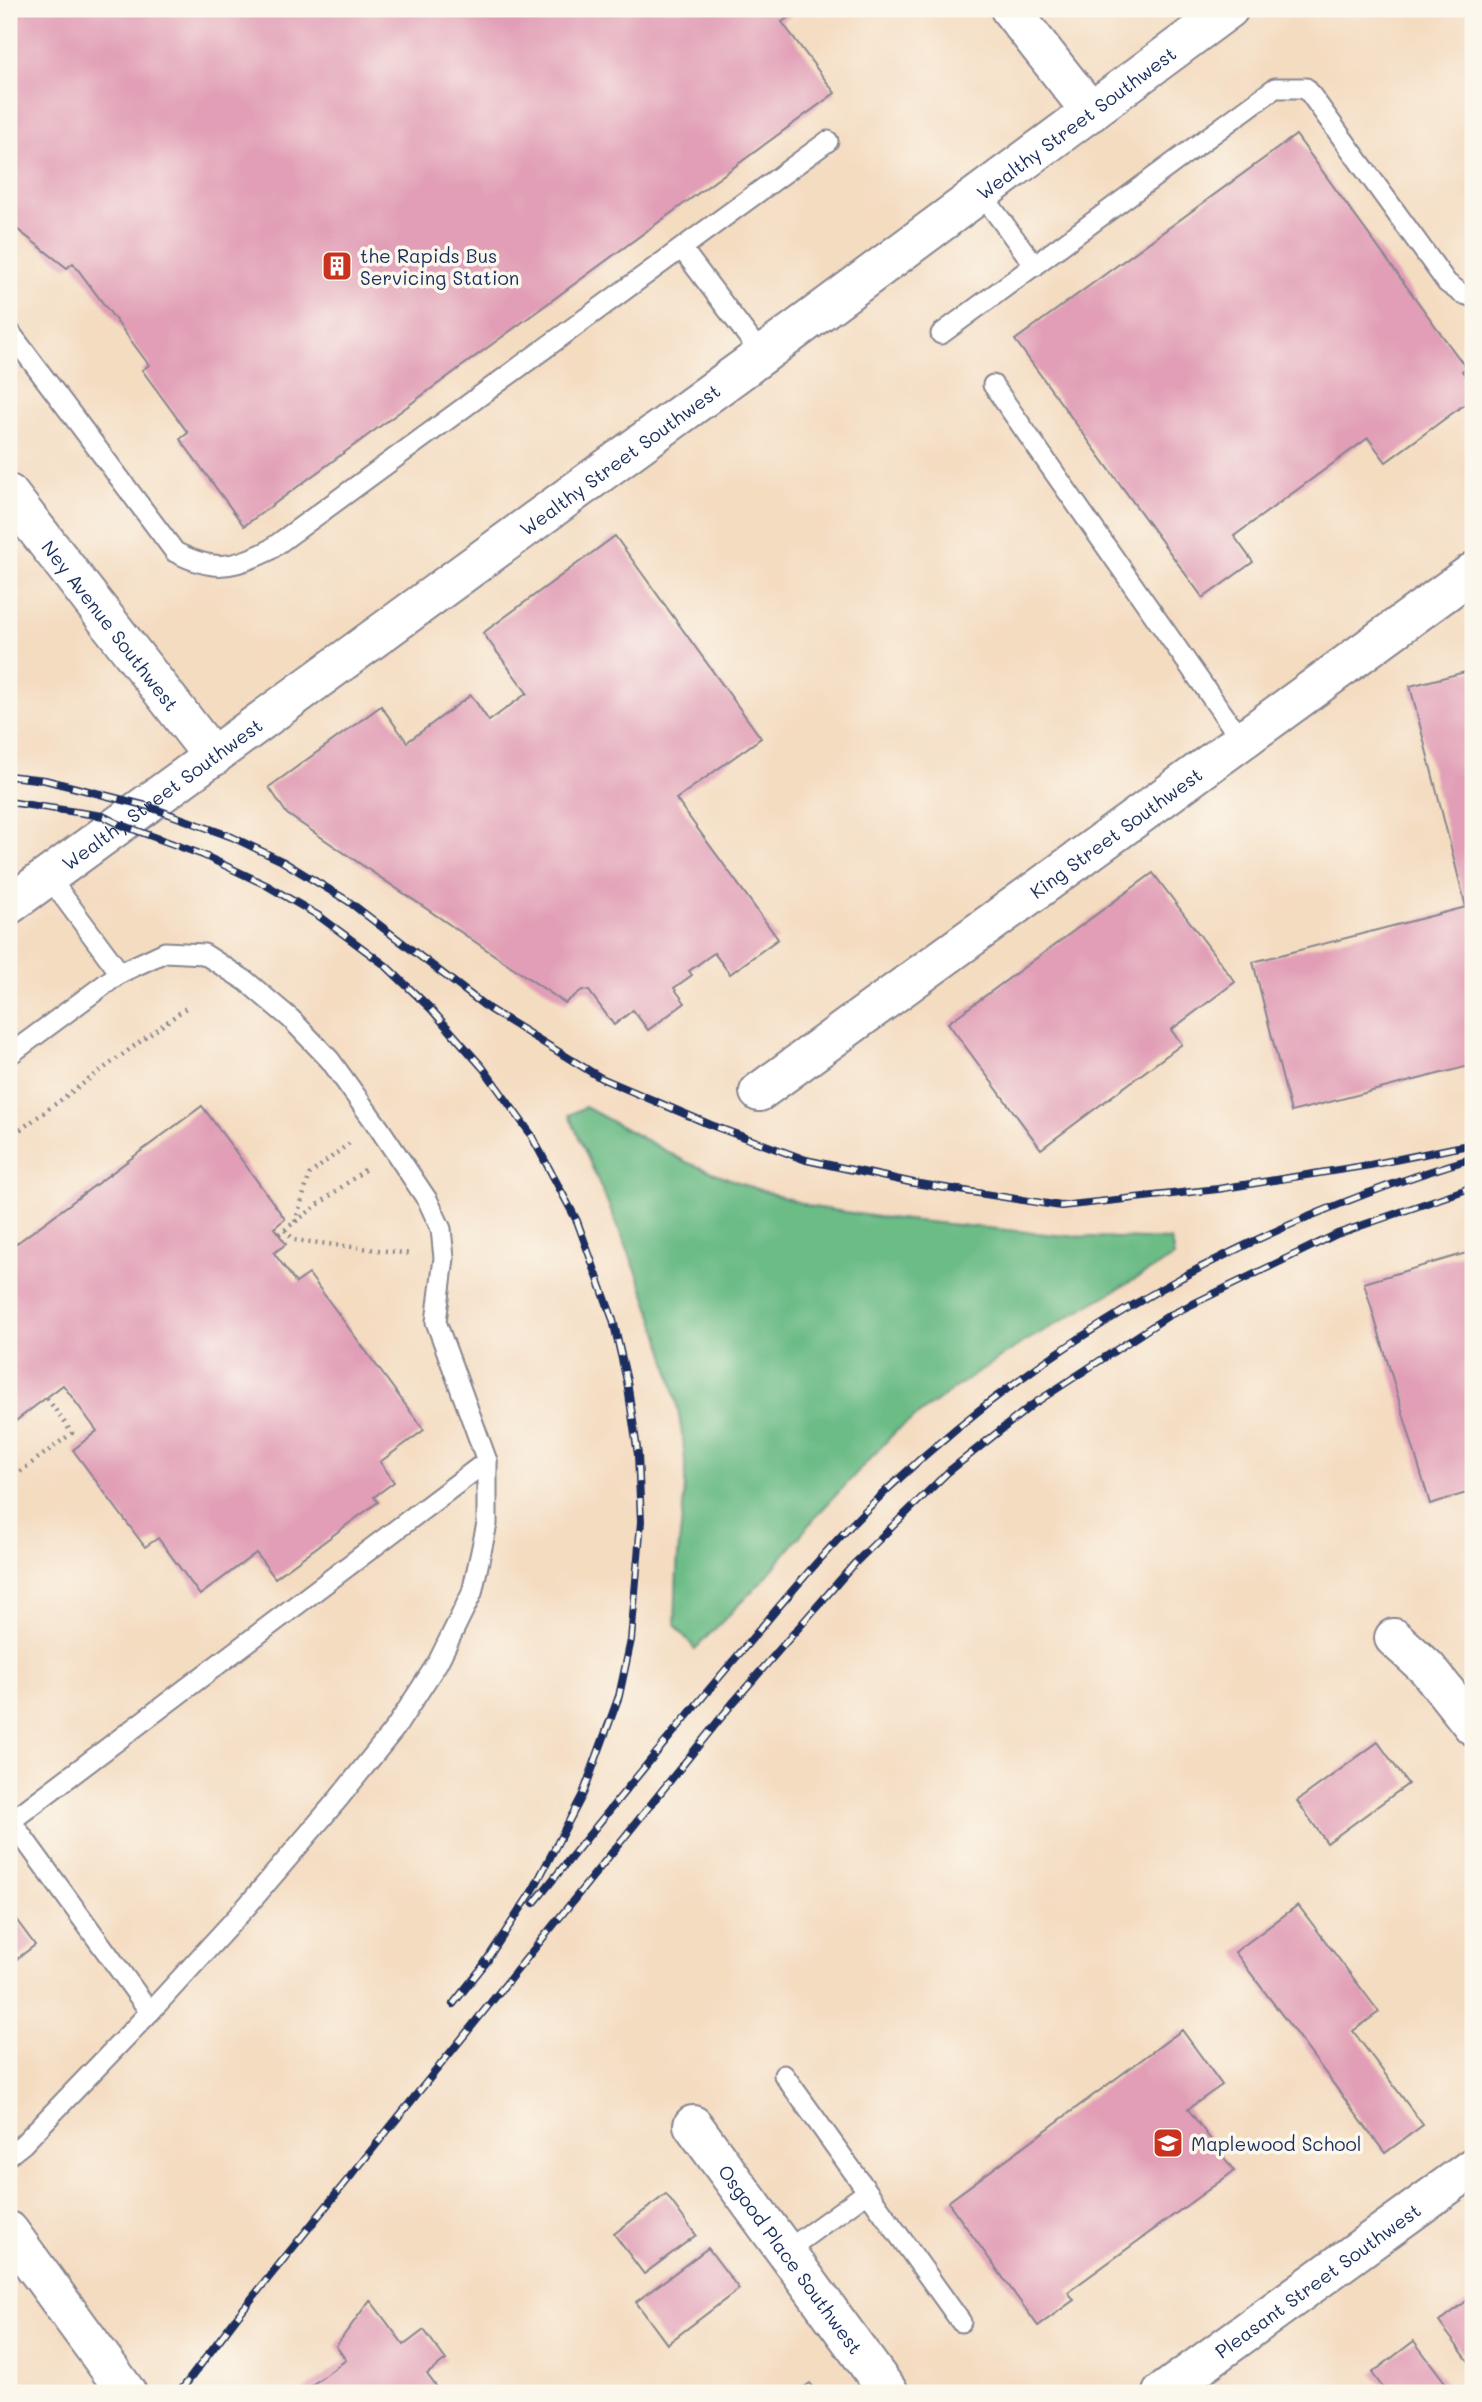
<svg xmlns="http://www.w3.org/2000/svg" width="1482" height="2402" font-family="Mali,sans-serif">
	<style>
		.forest { fill: #6cbc86; stroke: #447672; stroke-width: 2 }
		.building { fill: #e19eb6 }
		.lines { fill: none; stroke-linecap: round; stroke-linejoin: round }
		.lane-casing { stroke: #888690; stroke-width: 23 }
		.street-casing { stroke: #888690; stroke-width: 42 }
		.secondary-casing { stroke: #888690; stroke-width: 42 }
		.path { stroke: #888690; stroke-width: 4.5; stroke-dasharray: 2 5; stroke-linecap: butt }
		.lane { stroke: #fff; stroke-width: 19 }
		.street { stroke: #fff; stroke-width: 38 }
		.secondary { stroke: #fff; stroke-width: 38 }
		.rail-casing { stroke: #1b2f5e; stroke-width: 8 }
		.rail { stroke: #fbf7ec; stroke-width: 5; stroke-dasharray: 16; stroke-linecap: butt }
		.labels { text-anchor: middle; dominant-baseline: central; stroke-width: 7; stroke-linejoin: round; paint-order: stroke }
		.street-label { font-size: 19px; fill: #1b2f5e; stroke: #fbf7ec }
		.poi-label { font-size: 19px; fill: #1b2f5e; stroke: #fbf7ec; text-anchor: start }
	</style>
	<rect width="100%" height="100%" fill="#fbf7ec"/>
	<filter id="ink" filterUnits="userSpaceOnUse"><feTurbulence type="fractalNoise" baseFrequency=".0143" numOctaves="2"/><feDisplacementMap in="SourceGraphic" scale="14" xChannelSelector="R" yChannelSelector="G"/><feConvolveMatrix kernelMatrix="1 2 1 2 8 2 1 2 1" color-interpolation-filters="sRGB"/></filter>
	<filter id="wash" filterUnits="userSpaceOnUse"><feTurbulence type="fractalNoise" baseFrequency=".00686" numOctaves="4" result="noise"/><feDisplacementMap in="SourceGraphic" scale="28" xChannelSelector="R" yChannelSelector="G"/><feGaussianBlur stdDeviation="1.57" result="paint"/><feColorMatrix in="noise" values="0 0 0 0 0 0 0 0 0 0 0 0 0 0 0 0 0 1.4 0 .05"/><feComposite in="paint" operator="in"/></filter>
	<g filter="url(#wash)">
		<rect width="100%" height="100%" fill="#f4dcc1"/>
		<path class="forest" d="M585,1107L686,1162L748,1186L813,1207L878,1217L1066,1236L1171,1240L1174,1257L1019,1345L952,1390L895,1432L818,1514L765,1578L695,1649L675,1625C676,1602 676,1579 678,1556C681,1520 688,1486 684,1450C671,1331 616,1223 569,1115Z"/>
		<g id="blocks">
			<g class="building">
				<polygon points="9,9 800,9 782,22 835,93 244,526 180,439 188,433 142,370 149,365 73,263 67,268 9,223"/>
				<polygon points="1296,135 1466,368 1462,371 1473,386 1473,398 1386,462 1368,438 1234,536 1253,562 1203,598 1015,340"/>
				<polygon points="615,536 761,738 676,799 778,939 730,974 714,953 689,971 692,975 674,988 685,1003 648,1030 633,1010 614,1025 589,991 582,990 565,1003 287,814 269,787 381,706 407,742 471,695 489,721 527,693 483,633"/>
				<polygon points="1473,670 1473,1065 1291,1112 1253,962 1466,907 1410,686"/>
				<polygon points="1153,873 1235,982 1171,1030 1182,1044 1041,1149 948,1023"/>
				<polygon points="202,1106 285,1219 274,1228 286,1244 274,1253 296,1283 309,1274 424,1430 380,1462 394,1482 374,1497 378,1502 275,1578 256,1553 200,1595 158,1538 145,1547 73,1450 97,1431 63,1385 9,1426 9,1249"/>
				<polygon points="1473,1251 1473,1491 1430,1504 1364,1283"/>
				<polygon points="1378,1742 1408,1784 1327,1843 1297,1801"/>
				<polygon points="1298,1905 1379,2012 1353,2031 1423,2125 1385,2153 1235,1952"/>
				<polygon points="9,1910 35,1945 9,1965"/>
				<polygon points="1182,2030 1222,2085 1188,2109 1234,2171 1068,2292 1074,2300 1038,2326 948,2202"/>
				<polygon points="666,2194 696,2235 644,2274 614,2234"/>
				<polygon points="708,2248 739,2289 667,2344 636,2302"/>
				<polygon points="1473,2296 1473,2367 1439,2322"/>
				<polygon points="370,2300 404,2345 424,2330 446,2360 427,2374 441,2393 301,2393 346,2360 336,2346"/>
				<polygon points="1414,2341 1453,2393 1387,2393 1372,2373"/>
				<polygon points="810,2383 818,2393 796,2393"/>
			</g>
		</g>
	</g>
	<g filter="url(#ink)">
		<use href="#blocks" fill-opacity="0" stroke="#888690" stroke-width="2"/>
		<g class="lines">
			<g class="lane-casing">
				<g id="lane">
					<polyline points="981,193 1035,266"/>
					<polyline points="682,249 762,355"/>
					<path d="M9,331L175,552C212,571 231,569 268,551L828,141"/>
					<polyline points="941,334 1275,88 1306,88 1447,283 1461,293 1473,297"/>
					<polyline points="993,385 1242,741"/>
					<polyline points="48,876 120,973"/>
					<polyline points="9,1055 120,973 165,952 204,954 246,981 291,1019 330,1060 379,1128 428,1201 441,1229 444,1258 436,1322 487,1461 487,1524 472,1593 438,1662 396,1727 339,1798 247,1906 150,2012 23,2144 9,2155"/>
					<polyline points="9,1818 150,2012"/>
					<polyline points="11,1821 487,1461"/>
					<polyline points="784,2075 961,2322"/>
					<polyline points="786,2251 867,2192"/>
				</g>
			</g>
			<g class="street-casing">
				<g id="street">
					<polyline points="1010,9 1091,112"/>
					<path id="s1" d="M9,494L213,757"/>
					<path id="s2" d="M759,1092L1473,572"/>
					<polyline points="1394,1638 1427,1668 1473,1726"/>
					<path id="s3" d="M693,2125L889,2393"/>
					<polyline points="9,2231 127,2393"/>
					<path id="s4" d="M1162,2393L1473,2167"/>
				</g>
			</g>
			<g class="secondary-casing">
				<g id="secondary">
					<path id="s5" d="M9,905L762,355L1229,9"/>
				</g>
			</g>
			<g class="path">
				<polyline points="9,1138 186,1008"/>
				<polyline points="295,1222 310,1174 352,1141"/>
				<polyline points="285,1230 294,1240 412,1254"/>
				<polyline points="279,1234 367,1168"/>
				<polyline points="9,1480 72,1433 47,1398"/>
			</g>
			<use href="#lane" class="lane"/>
			<use href="#street" class="street"/>
			<use href="#secondary" class="secondary"/>
			<g class="rail-casing">
				<g id="rail">
					<polyline points="9,776 45,780 147,806 232,837 282,861 348,901 489,1009 601,1078 711,1125 806,1160 914,1183 1061,1206 1218,1189 1370,1165 1473,1144"/>
					<polyline points="9,802 103,816 119,824 203,855 266,885 319,916 385,965 431,1009 483,1068 530,1133 577,1221 613,1320 627,1381 638,1455 641,1521 631,1640 619,1696 583,1794 533,1890 482,1967"/>
					<path d="M534,1903C604,1817 673,1731 745,1647C791,1592 837,1536 890,1487C1054,1332 1257,1222 1473,1158"/>
					<polyline points="453,2004 488,1960"/>
					<polyline points="179,2393 236,2318 732,1704 855,1563 948,1472 1032,1405 1168,1316 1337,1234 1473,1187"/>
				</g>
			</g>
			<use href="#rail" class="rail"/>
		</g>
	</g>
	<defs>
		<g id="building-square" transform="scale(1.575)"><rect x="-9" y="-9" width="18" height="18" rx="4" fill="#c8321e" stroke="#fbf7ec"/><path d="M-4-6H4V6H1V3H-1V6H-4ZM-2.5-4.3h1.7v1.8h-1.7ZM.8-4.3h1.7v1.8H.8ZM-2.5-1h1.7V.8h-1.7ZM.8-1h1.7V.8H.8Z" fill="#fff"/></g>
		<g id="school-square" transform="scale(1.575)"><rect x="-9" y="-9" width="18" height="18" rx="4" fill="#c8321e" stroke="#fbf7ec"/><path d="M0-5L7-2L0 1L-7-2ZM-4 1L0 2.5L4 1V4Q0 6-4 4Z" fill="#fff"/></g>
	</defs>
	<g fill-rule="evenodd">
		<use href="#building-square" x="337" y="266"/>
		<use href="#school-square" x="1168" y="2143"/>
	</g>
	<g class="labels">
		<g class="street-label">
			<text stroke="none"><textPath href="#s5" startOffset="1323">Wealthy Street Southwest</textPath></text>
			<text stroke="none"><textPath href="#s5" startOffset="756">Wealthy Street Southwest</textPath></text>
			<text stroke="none"><textPath href="#s1" startOffset="166">Ney Avenue Southwest</textPath></text>
			<text stroke="none"><textPath href="#s5" startOffset="189">Wealthy Street Southwest</textPath></text>
			<text stroke="none"><textPath href="#s2" startOffset="441">King Street Southwest</textPath></text>
			<text stroke="none"><textPath href="#s3" startOffset="166">Osgood Place Southwest</textPath></text>
			<text stroke="none"><textPath href="#s4" startOffset="192">Pleasant Street Southwest</textPath></text>
		</g>
		<g class="poi-label">
			<text x="360" y="255">the Rapids Bus<tspan x="360" dy="22">Servicing Station</tspan></text>
			<text x="1191" y="2143">Maplewood School</text>
		</g>
	</g>
	<rect width="1482" height="2402" fill="none" stroke="#fbf7ec" stroke-width="35"/>
</svg>
